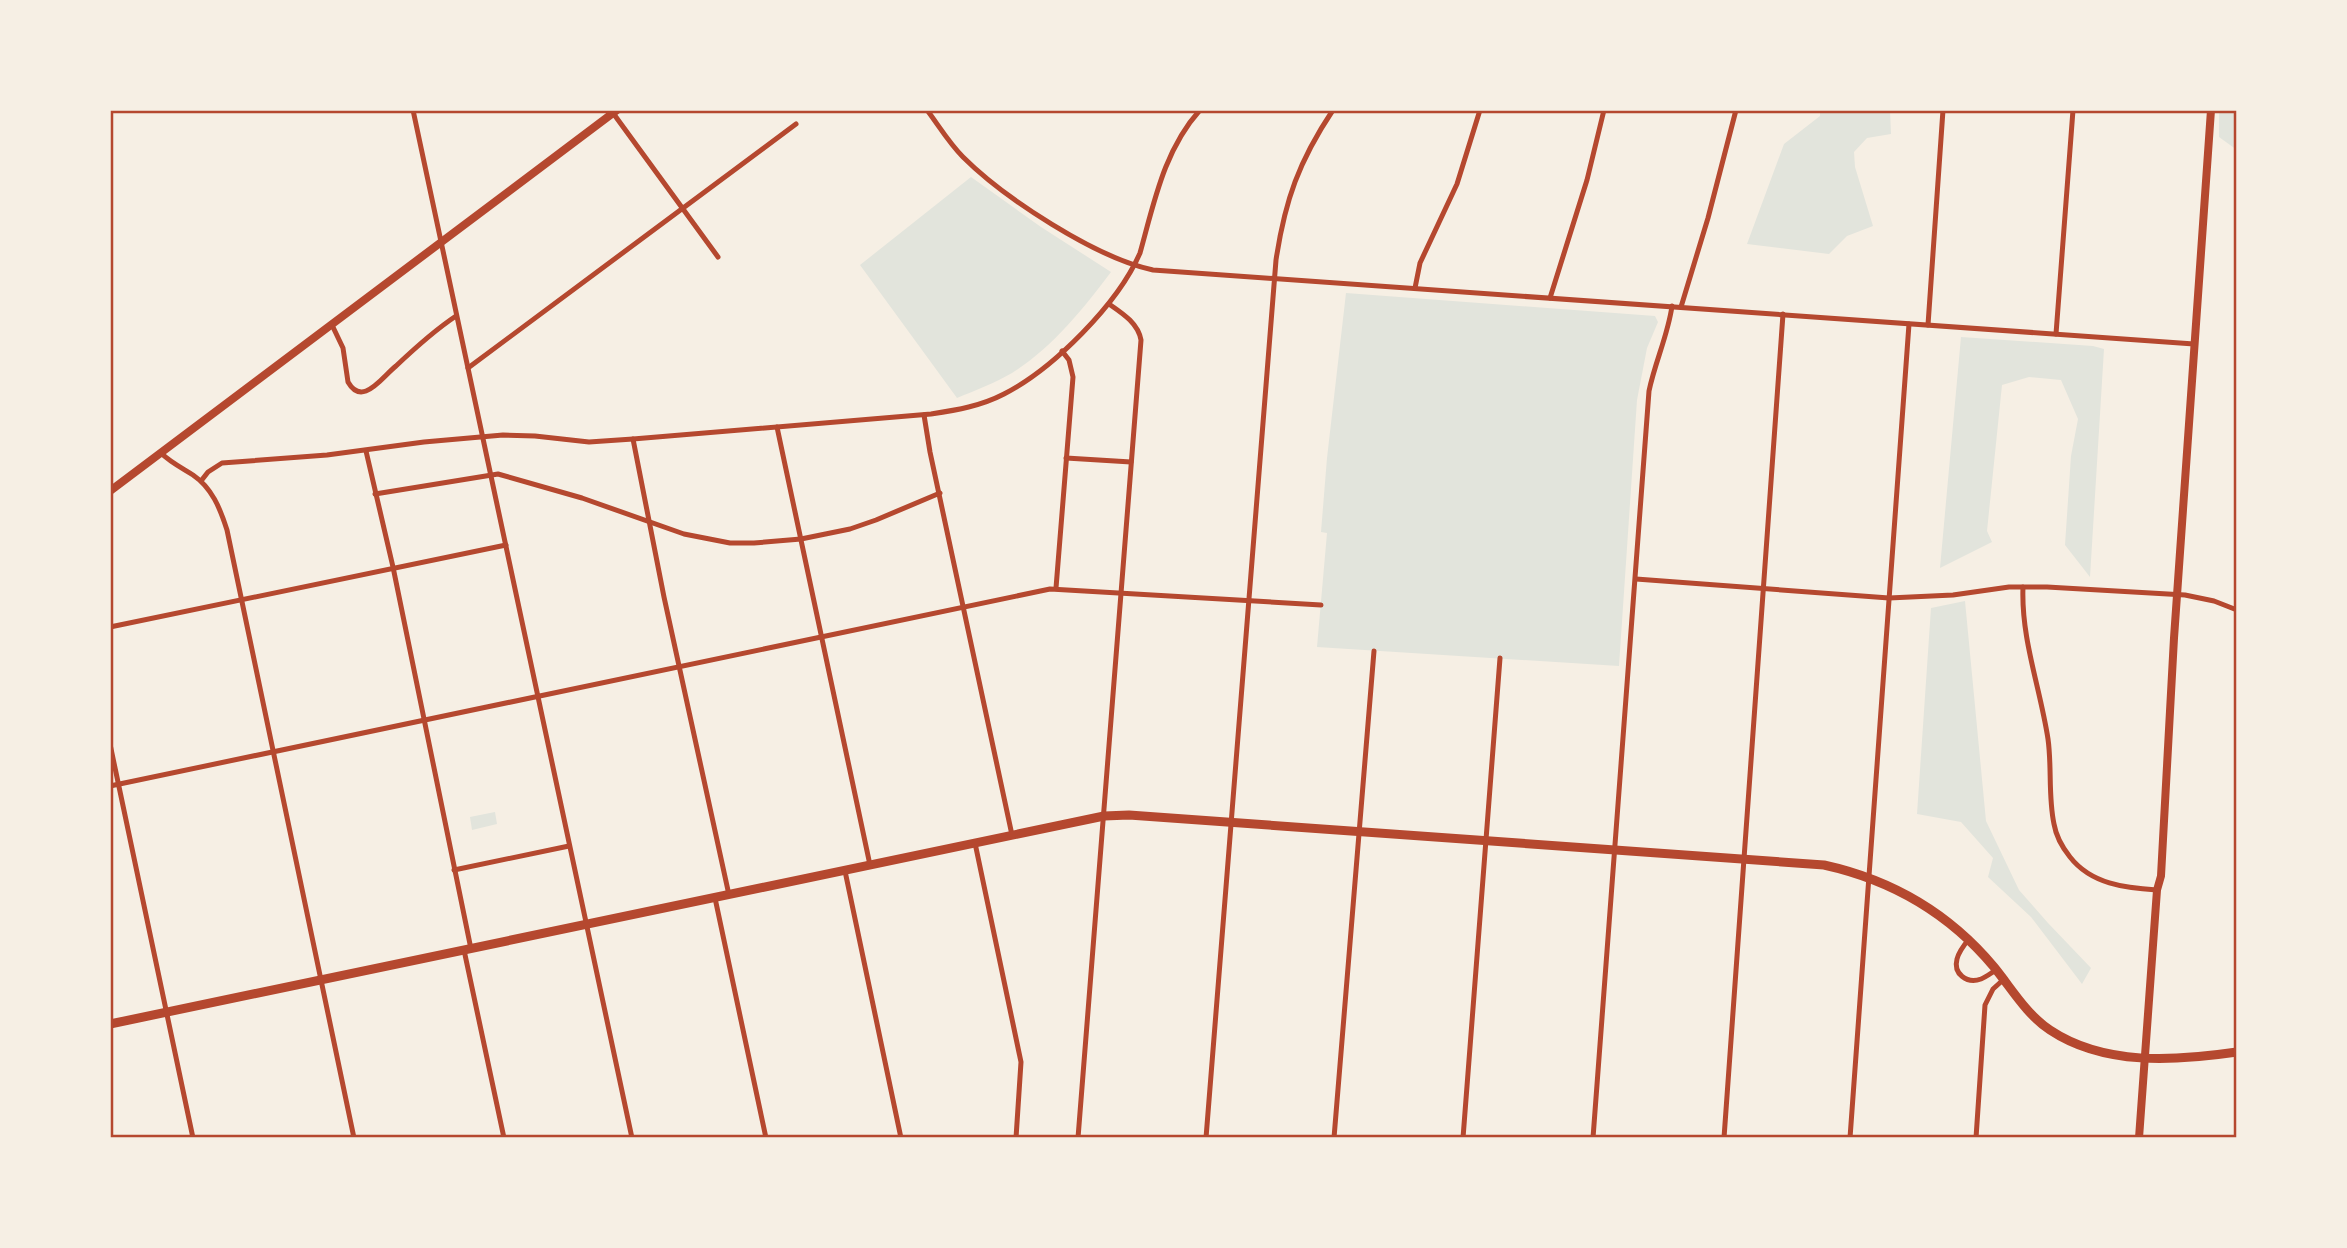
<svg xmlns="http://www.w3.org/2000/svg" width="2347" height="1248" font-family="'IBM Plex Sans',sans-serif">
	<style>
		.green { fill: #e2e4dc }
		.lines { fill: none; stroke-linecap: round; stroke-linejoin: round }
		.minor { stroke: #b5482f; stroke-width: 5 }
		.secondary { stroke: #b5482f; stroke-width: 8 }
		.primary { stroke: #b5482f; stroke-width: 9 }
		.neatline { fill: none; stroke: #b5482f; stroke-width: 2.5 }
	</style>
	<rect width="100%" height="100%" fill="#f6efe4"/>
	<g class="green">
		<polygon points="1820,110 1890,110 1891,134 1867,138 1854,152 1855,167 1873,226 1847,236 1829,254 1747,244 1784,144 1820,116"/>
		<polygon points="2219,110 2237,110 2237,150 2219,137"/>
		<path d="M971,177L1041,227L1111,272C1083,309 1052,348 1012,373C995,383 976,390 957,398L860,265Z"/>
		<polygon points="1346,293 1655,316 1658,322 1647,348 1637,400 1619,666 1317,647 1327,533 1321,532 1327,458"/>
		<polygon points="1961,337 2093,346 2104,349 2090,577 2065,545 2071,456 2078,419 2061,380 2029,377 2002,385 1987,531 1992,542 1940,568"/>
		<polygon points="1965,601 1986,821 2019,890 2048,923 2091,968 2082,984 2031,917 1988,877 1993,858 1961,822 1917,814 1931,608"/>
		<polygon points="495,812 497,824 472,830 470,817"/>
	</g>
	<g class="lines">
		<g class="minor">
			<polyline points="413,110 632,1138"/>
			<path d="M927,110C939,126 949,143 963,157C1004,198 1096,258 1153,270L2194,344"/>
			<polyline points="613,113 718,257"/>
			<polyline points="1415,288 1420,263 1457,184 1480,110"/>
			<polyline points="1550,298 1587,180 1604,110"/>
			<polyline points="1681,307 1708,218 1736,110"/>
			<path d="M332,325L343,348L348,382C352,389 358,394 366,391C377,387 387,373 396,366C415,348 435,330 456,316"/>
			<polyline points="1928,325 1943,110"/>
			<polyline points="2056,334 2073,110"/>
			<polyline points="468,368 796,124"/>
			<polyline points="924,415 930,452 1012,835"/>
			<polyline points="777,427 870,865"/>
			<polyline points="633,439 664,597 729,895"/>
			<polyline points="366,451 393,567 471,949"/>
			<path d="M161,453C170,462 182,468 193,475C212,488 220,508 227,530L354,1138"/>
			<polyline points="1066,458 1131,462"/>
			<path d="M201,481L208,472L222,463L327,455L424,442L503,435L535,436L589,442L633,439L931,414C957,410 981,406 1004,394C1053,369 1118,304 1140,253C1154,203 1164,150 1200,110"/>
			<polyline points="375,494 498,474 582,498 684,534 730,543 754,543 801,539 850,529 876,520 940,493"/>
			<polyline points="1636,579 1889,598 1953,595 2009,587 2047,587 2185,595 2214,601 2237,610"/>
			<path d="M2023,587C2021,639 2040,687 2048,739C2052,767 2048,796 2054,824C2056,836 2062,847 2070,857C2091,884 2125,888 2157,890"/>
			<polyline points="1056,588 1073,377 1069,360 1062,351"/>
			<polyline points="110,627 506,545"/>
			<polyline points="110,744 193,1138"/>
			<polyline points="110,786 1050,589 1321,605"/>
			<polyline points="975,843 1021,1062 1016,1138"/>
			<polyline points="454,870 569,846"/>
			<polyline points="845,871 901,1138"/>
			<polyline points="715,898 766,1138"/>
			<path d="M1969,939C1964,945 1959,951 1957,959C1953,974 1967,984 1981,979C1986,977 1991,973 1996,970"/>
			<polyline points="464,950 504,1138"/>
			<path d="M1078,1138L1141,340C1138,323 1122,313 1109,304"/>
			<path d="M1206,1138L1276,260C1285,200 1299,161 1333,110"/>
			<polyline points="1334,1138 1374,651"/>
			<polyline points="1463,1138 1500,658"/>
			<path d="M1593,1138L1649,391C1655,362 1668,335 1672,306"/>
			<polyline points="1724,1138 1783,314"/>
			<polyline points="1850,1138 1909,324"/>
			<polyline points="1976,1138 1985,1005 1993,989 2003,980"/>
		</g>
		<g class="secondary">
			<polyline points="110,491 617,110"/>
			<polyline points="2139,1138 2157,890 2161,876 2174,638 2211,110"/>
		</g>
		<path class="primary" d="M110,1024L1104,816L1129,815L1824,865C1892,880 1949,913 1994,967C2012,989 2026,1014 2050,1030C2104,1066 2175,1061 2237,1052"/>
	</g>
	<rect width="2347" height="1248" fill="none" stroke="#f6efe4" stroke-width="224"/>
	<rect x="112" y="112" width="2123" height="1024" class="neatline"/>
</svg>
